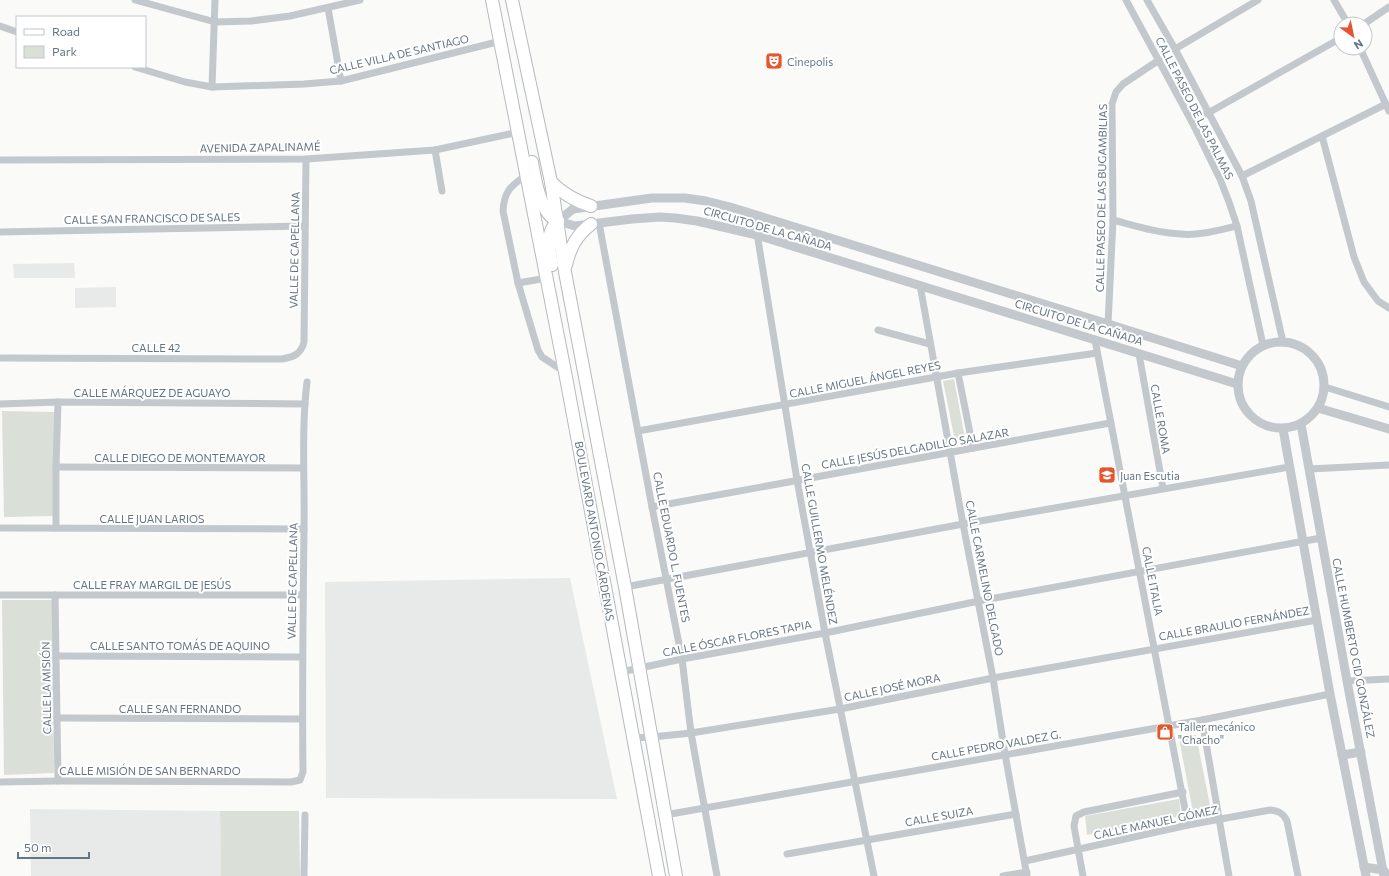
<svg xmlns="http://www.w3.org/2000/svg" width="1389" height="876" font-family="Commissioner,sans-serif">
	<style>
		.built { fill: #e8e9e9 }
		.green { fill: #dadfd7 }
		.lines { fill: none; stroke-linecap: round; stroke-linejoin: round }
		.primary-casing { stroke: #b5babe; stroke-width: 14 }
		.minor { stroke: #c3c8cc; stroke-width: 7 }
		.tertiary { stroke: #c3c8cc; stroke-width: 9 }
		.primary { stroke: #fff; stroke-width: 12 }
		.labels { text-anchor: middle; dominant-baseline: central; stroke-width: 4; stroke-linejoin: round; paint-order: stroke }
		.street-label { font-size: 11px; fill: #657683; stroke: #fff }
		.poi-label { font-size: 11px; fill: #657683; stroke: #fff; text-anchor: start }
	</style>
	<rect width="100%" height="100%" fill="#fafaf8"/>
	<g class="built">
		<polygon points="74,263 75,278 14,278 13,264"/>
		<polygon points="116,287 116,307 75,308 75,288"/>
		<polygon points="570,578 617,799 326,798 325,582"/>
		<polygon points="30,809 220,811 221,876 31,876"/>
	</g>
	<g class="green">
		<polygon points="954,379 965,438 955,441 943,381"/>
		<polygon points="2,411 55,412 54,516 4,517"/>
		<polygon points="2,600 53,600 54,773 4,775"/>
		<polygon points="1196,735 1212,815 1194,818 1179,738"/>
		<polygon points="1179,799 1181,816 1087,835 1085,816"/>
		<polygon points="220,811 299,811 300,876 221,876"/>
	</g>
	<g class="lines">
		<g class="primary-casing">
			<g id="primary">
				<polyline points="492,0 565,372 659,876"/>
				<polyline points="512,0 551,182 565,272 625,587 676,876"/>
				<path d="M532,162C535,179 540,214 558,221"/>
				<path d="M551,182C563,194 575,201 591,206"/>
				<path d="M552,265C549,249 545,233 558,221"/>
				<path d="M566,265C570,247 577,235 591,224"/>
			</g>
		</g>
		<g class="minor">
			<polyline points="135,0 215,22 251,21 290,16 360,0"/>
			<polyline points="1126,0 1192,122 1220,179 1229,202 1237,226 1263,345"/>
			<polyline points="1147,0 1175,49 1242,176 1251,201 1283,342"/>
			<polyline points="1334,0 1348,24"/>
			<polyline points="328,8 341,81"/>
			<polyline points="1364,24 1389,7"/>
			<polyline points="0,26 17,32"/>
			<polyline points="1360,48 1389,111"/>
			<polyline points="1175,49 1258,0"/>
			<polyline points="135,67 185,82 212,87 304,84 341,81 501,41"/>
			<polyline points="212,87 215,0"/>
			<polyline points="1192,122 1341,38"/>
			<polyline points="1322,136 1354,257 1364,282 1378,301 1389,308"/>
			<polyline points="435,150 442,191"/>
			<polyline points="0,160 306,159 435,150 519,132"/>
			<path d="M526,175C511,186 504,191 503,211L518,283L538,350L542,357L565,372"/>
			<polyline points="1242,176 1386,104"/>
			<polyline points="754,215 797,480 825,633 874,876"/>
			<path d="M1113,220C1136,226 1158,233 1181,234C1199,236 1219,230 1237,226"/>
			<polyline points="599,223 652,507 682,659 691,733 717,876"/>
			<polyline points="0,232 305,226"/>
			<polyline points="518,283 547,278"/>
			<polyline points="920,285 963,524 993,678 1005,754 1027,876"/>
			<polyline points="1108,324 1113,220 1112,104 1116,92 1123,84 1159,60"/>
			<polyline points="878,330 930,344"/>
			<polyline points="1095,340 1188,825"/>
			<polyline points="1139,354 1163,488"/>
			<path d="M0,358L282,359C294,357 301,354 304,342L306,159"/>
			<polyline points="958,373 973,448"/>
			<polyline points="1325,387 1389,407"/>
			<polyline points="0,404 58,402 305,404"/>
			<polyline points="638,431 958,373 1097,353"/>
			<polyline points="56,467 303,468"/>
			<polyline points="1309,469 1389,465"/>
			<polyline points="652,507 1110,423"/>
			<polyline points="0,528 304,529"/>
			<polyline points="56,528 56,467 58,402"/>
			<polyline points="625,587 963,524 1289,467"/>
			<polyline points="0,595 303,595"/>
			<polyline points="55,595 58,781"/>
			<polyline points="57,656 302,657"/>
			<polyline points="621,672 682,659 825,633 979,601 1321,538"/>
			<polyline points="1347,681 1389,679"/>
			<polyline points="57,718 302,719"/>
			<polyline points="1202,720 1229,876"/>
			<polyline points="633,738 652,737 691,733 840,709 993,678 1317,620"/>
			<path d="M0,782L58,781L291,782L300,780L303,772C302,691 303,611 304,531C305,482 301,432 307,382"/>
			<polyline points="665,815 1202,720 1330,694"/>
			<polyline points="787,854 1016,814"/>
			<path d="M1025,861L1188,825L1270,810C1279,811 1283,813 1287,821L1298,876"/>
			<polyline points="304,876 305,815"/>
			<polyline points="1003,876 1027,872"/>
			<polyline points="1083,876 1074,826 1076,816 1084,812 1183,792"/>
		</g>
		<g class="tertiary">
			<polyline points="558,221 573,209 652,198 685,198 706,201 730,207 1108,324 1242,366"/>
			<polyline points="558,221 575,226 632,219 660,217 675,218 697,221 757,235 1237,384"/>
			<circle cx="1281" cy="385" r="43"/>
			<polyline points="1318,408 1389,429"/>
			<polyline points="1301,424 1347,681 1384,876"/>
			<polyline points="1283,429 1330,694 1366,876"/>
			<polyline points="1342,755 1361,752"/>
			<polyline points="1364,867 1383,870 1386,873"/>
		</g>
		<use href="#primary" class="primary"/>
	</g>
	<defs>
		<g id="theatre-square" transform="scale(0.9)"><rect x="-9" y="-9" width="18" height="18" rx="4" fill="#e4572e" stroke="#fff"/><path d="M-5-5.5Q0-4 5-5.5V0Q5 5 0 6Q-5 5-5 0ZM-3.3-2.5H-1v1.5H-3.3ZM1-2.5H3.3v1.5H1ZM-2.8 1Q0 5.5 2.8 1Z" fill="#fff"/></g>
		<g id="university-square" transform="scale(0.9)"><rect x="-9" y="-9" width="18" height="18" rx="4" fill="#e4572e" stroke="#fff"/><path d="M0-5L7-2L0 1L-7-2ZM-4 1L0 2.5L4 1V4Q0 6-4 4Z" fill="#fff"/></g>
		<g id="shop-square" transform="scale(0.9)"><rect x="-9" y="-9" width="18" height="18" rx="4" fill="#e4572e" stroke="#fff"/><path d="M-5-2.5h2.3a2.7 3.5 0 0 1 5.4 0H5L5.5 6h-11ZM-1.5-2.5h3a1.5 2.3 0 0 0-3 0Z" fill="#fff"/></g>
	</defs>
	<g fill-rule="evenodd">
		<use href="#theatre-square" x="774" y="61"/>
		<use href="#university-square" x="1107" y="475"/>
		<use href="#shop-square" x="1165" y="732"/>
	</g>
	<g class="labels">
		<g class="street-label">
			<text transform="translate(399 54) rotate(-13)">CALLE VILLA DE SANTIAGO</text>
			<text transform="translate(1195 108) rotate(63)">CALLE PASEO DE LAS PALMAS</text>
			<text transform="translate(260 147) rotate(-1)">AVENIDA ZAPALINAMÉ</text>
			<text transform="translate(1101 198) rotate(-89)">CALLE PASEO DE LAS BUGAMBILIAS</text>
			<text transform="translate(152 218) rotate(-1)">CALLE SAN FRANCISCO DE SALES</text>
			<text transform="translate(768 228) rotate(16)">CIRCUITO DE LA CAÑADA</text>
			<text transform="translate(294 250) rotate(-89)">VALLE DE CAPELLANA</text>
			<text transform="translate(1079 322) rotate(17)">CIRCUITO DE LA CAÑADA</text>
			<text x="156" y="347">CALLE 42</text>
			<text transform="translate(865 379) rotate(-11)">CALLE MIGUEL ÁNGEL REYES</text>
			<text x="152" y="392">CALLE MÁRQUEZ DE AGUAYO</text>
			<text transform="translate(1161 419) rotate(80)">CALLE ROMA</text>
			<text transform="translate(915 448) rotate(-10)">CALLE JESÚS DELGADILLO SALAZAR</text>
			<text x="180" y="457">CALLE DIEGO DE MONTEMAYOR</text>
			<text x="152" y="518">CALLE JUAN LARIOS</text>
			<text transform="translate(595 531) rotate(80)">BOULEVARD ANTONIO CÁRDENAS</text>
			<text transform="translate(820 544) rotate(80)">CALLE GUILLERMO MELÉNDEZ</text>
			<text transform="translate(672 547) rotate(79)">CALLE EDUARDO L. FUENTES</text>
			<text transform="translate(985 578) rotate(79)">CALLE CARMELINO DELGADO</text>
			<text transform="translate(292 581) rotate(-89)">VALLE DE CAPELLANA</text>
			<text transform="translate(1153 581) rotate(79)">CALLE ITALIA</text>
			<text x="152" y="584">CALLE FRAY MARGIL DE JESÚS</text>
			<text transform="translate(1234 623) rotate(-10)">CALLE BRAULIO FERNÁNDEZ</text>
			<text transform="translate(737 638) rotate(-11)">CALLE ÓSCAR FLORES TAPIA</text>
			<text x="180" y="645">CALLE SANTO TOMÁS DE AQUINO</text>
			<text transform="translate(1354 648) rotate(79)">CALLE HUMBERTO CID GONZÁLEZ</text>
			<text transform="translate(892 687) rotate(-12)">CALLE JOSÉ MORA</text>
			<text transform="translate(46 688) rotate(-91)">CALLE LA MISIÓN</text>
			<text x="180" y="708">CALLE SAN FERNANDO</text>
			<text transform="translate(996 745) rotate(-10)">CALLE PEDRO VALDEZ G.</text>
			<text x="150" y="770">CALLE MISIÓN DE SAN BERNARDO</text>
			<text transform="translate(939 816) rotate(-10)">CALLE SUIZA</text>
			<text transform="translate(1156 822) rotate(-12)">CALLE MANUEL GÓMEZ</text>
		</g>
		<g class="poi-label">
			<text x="787" y="61">Cinepolis</text>
			<text x="1120" y="475">Juan Escutia</text>
			<text x="1178" y="726">Taller mecánico<tspan x="1178" dy="13">"Chacho"</tspan></text>
		</g>
	</g>
	<rect x="16" y="16" width="130" height="52" fill="#ffffff" stroke="#c1c8cd"/>
	<rect x="24" y="29" width="20" height="6" fill="#ffffff" stroke="#c1c8cd"/>
	<text x="52" y="36" font-size="12" fill="#657683">Road</text>
	<rect x="24" y="46" width="20" height="12" fill="#dadfd7" stroke="#c1c8cd"/>
	<text x="52" y="56" font-size="12" fill="#657683">Park</text>
	<g transform="translate(1353 36) rotate(147)"><circle r="19" fill="#ffffff" stroke="#c1c8cd"/>
	<path d="M0-3L7 15L0 10L-7 15Z" fill="#e4572e"/>
	<text y="-6" font-size="11" font-weight="bold" text-anchor="middle" fill="#657683">N</text>
	</g>
	<path d="M18 852v6h71v-6" fill="none" stroke="#657683" stroke-width="2"/>
	<text x="24" y="852" font-size="12" fill="#657683" stroke="#ffffff" stroke-width="3" paint-order="stroke">50 m</text>
</svg>
